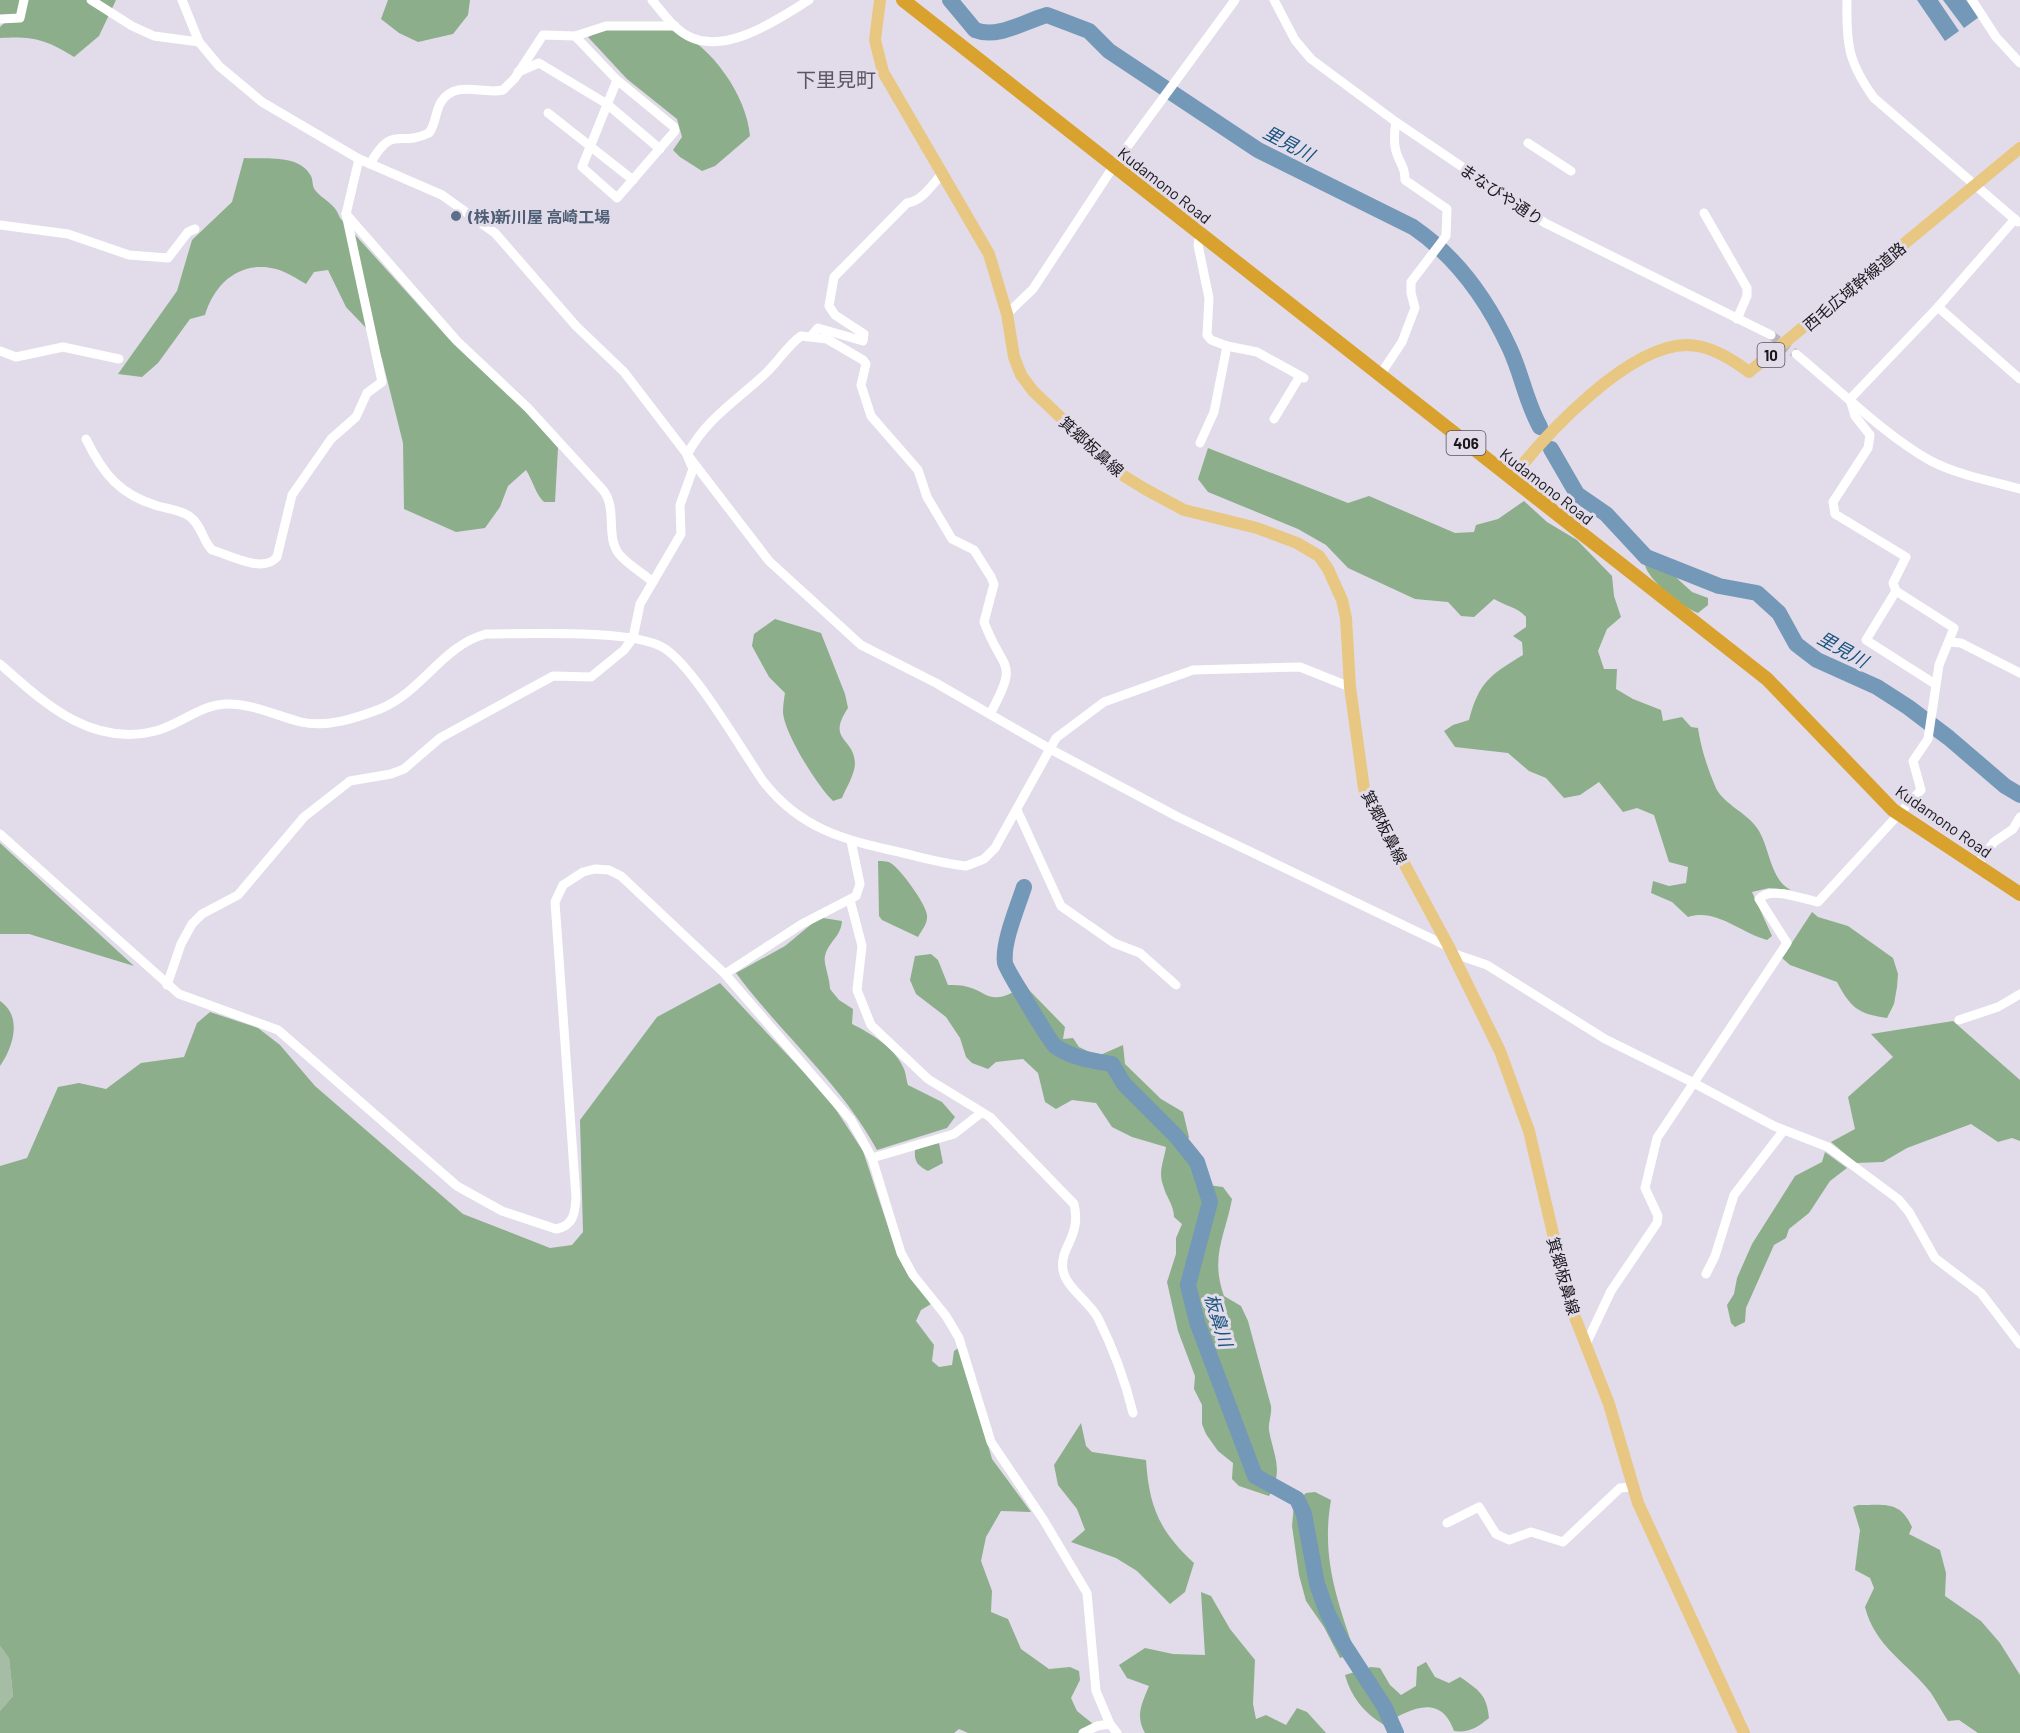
<svg xmlns="http://www.w3.org/2000/svg" width="2020" height="1733" font-family="Barlow,'Noto Sans JP',sans-serif">
	<style>
		.green { fill: #a5bda4 }
		.forest { fill: #8cae8a }
		.water { fill: #7398b8 }
		.lines { fill: none; stroke-linecap: round; stroke-linejoin: round }
		.river { stroke: #7398b8; stroke-width: 16 }
		.minor-tunnel { stroke: #bab5c1; stroke-width: 9; stroke-dasharray: 9 4.5; stroke-linecap: butt }
		.minor { stroke: #fff; stroke-width: 9 }
		.major { stroke: #e8c782; stroke-width: 12 }
		.highway { stroke: #d9a22e; stroke-width: 14 }
		.service-dot { fill: #5c6f8a; stroke: #e2dcea; stroke-width: 2 }
		.labels { text-anchor: middle; dominant-baseline: central; stroke-width: 6; stroke-linejoin: round; paint-order: stroke }
		.shield { fill: #e2dcea; stroke: #56535a; stroke-width: 1.5 }
		.shield-label { font-size: 15px; font-weight: bold; fill: #1a181d }
		.street-label { font-size: 16px; fill: #1a181d; stroke: #e2dcea }
		.service-label { font-size: 16px; font-weight: bold; fill: #4e5e75; stroke: #e2dcea; text-anchor: start }
		.water-label { font-size: 18px; font-style: italic; fill: #17537e; stroke: #e2dcea }
		.quarter-label { font-size: 20px; fill: #5b5562; stroke: #e2dcea }
	</style>
	<rect width="100%" height="100%" fill="#e2dcea"/>
	<polygon class="green" points="0,1646 9,1658 13,1696 0,1711"/>
	<g class="forest">
		<path d="M0,0H116L99,36L74,57C46,39 32,36 0,38V27L9,18H0Z"/>
		<polygon points="388,0 470,0 468,15 453,34 418,42 399,33 381,19"/>
		<path d="M609,28C627,29 659,26 675,31C712,45 747,97 750,136L715,166L702,171L680,157L673,150L682,137L677,119L627,79L588,37Z"/>
		<path d="M244,158C265,159 300,154 311,176C313,180 312,186 315,190C324,201 335,203 340,218L449,339L513,397L558,448L555,502H544C536,495 533,481 526,470L508,486L500,507L485,528L456,532L404,509L403,443L382,359L367,329L346,307L328,270L314,272L306,284C297,279 287,272 276,269C241,260 215,282 205,315L190,319L158,363L142,377L118,374L177,291L192,240L232,202Z"/>
		<path d="M1208,448L1348,503L1369,496L1455,533L1474,532L1476,525L1498,519L1524,501L1547,522L1577,540L1612,576L1614,596L1621,617L1607,629L1598,651L1604,669H1617L1616,689L1633,699L1661,710L1663,721L1682,717L1691,727L1698,728C1701,748 1707,767 1715,786C1723,805 1749,813 1759,831C1770,850 1771,881 1791,890L1769,888L1752,892L1772,936L1767,940C1739,932 1716,908 1688,917L1672,902L1651,893L1653,881L1669,886L1686,883L1688,867L1669,862L1654,815L1637,808L1623,812L1599,782L1580,795L1564,798L1546,778L1529,771L1508,753L1455,747L1444,731L1453,725L1469,720C1479,682 1490,675 1523,655L1522,642L1513,636L1526,627V617C1518,607 1505,606 1494,599L1474,617L1461,616L1448,602L1415,599L1348,568L1326,545L1298,529L1208,492L1198,479Z"/>
		<path d="M1649,561L1668,570L1692,592L1708,598V605L1698,613C1683,608 1648,580 1645,565Z"/>
		<path d="M775,619L821,633L845,694L848,708C826,741 854,737 855,763C855,774 846,788 842,798L833,801C818,787 784,733 783,712C783,706 784,699 785,693L769,677L752,646L754,634Z"/>
		<polygon points="0,843 134,966 29,934 0,934"/>
		<path d="M878,861C883,861 889,861 892,864C901,870 926,904 927,915C928,923 922,930 918,937L882,920L879,916Z"/>
		<path d="M1812,912L1818,917L1848,926L1893,958L1898,974L1897,987L1894,1004L1887,1018C1858,1014 1850,1007 1837,982L1790,965L1782,958Z"/>
		<path d="M823,918L842,921C841,937 828,942 825,956C823,963 830,978 830,989L839,1000L853,1009L852,1024C870,1033 894,1047 903,1067C906,1072 906,1079 908,1085L942,1102L955,1117L947,1128L877,1150C840,1082 781,1034 736,973L785,946L814,922Z"/>
		<path d="M1013,943L1012,962L1020,976L1030,991L1065,1027L1063,1039L1073,1038L1079,1047L1098,1056L1123,1045L1125,1064L1161,1099L1183,1112L1189,1137L1183,1152L1201,1184L1223,1187L1232,1199C1225,1236 1210,1257 1224,1296L1241,1306L1248,1321L1271,1406C1272,1415 1268,1423 1269,1430C1274,1458 1284,1470 1269,1496L1239,1486L1232,1479L1233,1463L1218,1451L1206,1434L1202,1424V1405L1194,1389L1195,1376L1178,1331L1167,1282L1176,1254V1238L1182,1224L1174,1217C1174,1205 1166,1197 1163,1185C1158,1171 1164,1161 1166,1147L1132,1137L1112,1127L1096,1103L1072,1100L1056,1109L1045,1102L1038,1073L1023,1059L996,1062L988,1069L972,1063L966,1057L960,1038L946,1017L916,994L910,980L915,956L931,954L938,960L948,985C954,985 962,985 968,987C989,993 988,1004 1014,992L1002,967Z"/>
		<polygon points="720,983 829,1099 863,1151 893,1242 931,1304 921,1310 916,1321 934,1345 932,1361 939,1367 952,1365 954,1351 960,1347 992,1459 1031,1512 1001,1511 986,1537 981,1561 992,1591 991,1612 1008,1619 1021,1649 1049,1669 1070,1667 1079,1671 1080,1680 1071,1698 1077,1711 1093,1724 1079,1733 968,1733 959,1729 954,1733 0,1733 0,1711 13,1696 9,1658 0,1646 0,1166 27,1158 58,1087 79,1083 106,1089 141,1063 184,1057 197,1023 210,1012 258,1028 280,1045 315,1086 463,1214 550,1248 572,1245 583,1232 580,1120 657,1017"/>
		<path d="M0,1001C23,1017 13,1047 0,1066Z"/>
		<polygon points="1953,1021 2020,1080 2020,1141 2012,1138 1998,1142 1971,1124 1907,1148 1883,1162 1856,1163 1831,1142 1855,1129 1848,1097 1893,1057 1871,1034"/>
		<path d="M939,1143L943,1163L928,1171C918,1166 914,1162 915,1150L925,1145Z"/>
		<polygon points="1825,1152 1847,1168 1830,1181 1809,1213 1789,1229 1786,1238 1774,1245 1746,1308 1745,1322 1735,1327 1731,1323 1727,1305 1734,1294 1737,1278 1752,1244 1795,1176 1822,1162"/>
		<path d="M1081,1423L1086,1446L1092,1452L1146,1460C1149,1506 1159,1531 1194,1563L1185,1592L1170,1604L1137,1571L1116,1558L1071,1542L1085,1530L1077,1509L1058,1485L1054,1465Z"/>
		<path d="M1315,1492L1331,1500C1321,1557 1337,1600 1355,1653L1340,1658L1324,1627L1306,1601L1299,1575L1292,1526L1294,1504L1306,1493Z"/>
		<path d="M1858,1505C1884,1505 1900,1500 1912,1527L1909,1534L1940,1550L1946,1573L1945,1596L1981,1621L2000,1643L2020,1675V1733H1978L1959,1720L1948,1721C1942,1712 1937,1702 1931,1693C1908,1663 1875,1647 1865,1607L1874,1588L1870,1578L1855,1570L1860,1530L1853,1507Z"/>
		<path d="M1201,1592L1211,1596L1230,1629L1255,1660L1253,1704L1256,1719L1266,1715L1286,1725L1297,1708L1307,1712L1326,1733H1145C1135,1716 1142,1703 1149,1686L1127,1678L1119,1665L1145,1648L1173,1654L1205,1655Z"/>
		<path d="M1426,1662L1435,1677L1449,1683L1460,1677C1479,1690 1487,1695 1489,1718C1478,1727 1469,1733 1454,1731C1441,1693 1410,1708 1384,1725C1364,1713 1351,1697 1345,1675L1371,1667L1380,1668L1390,1685L1401,1695L1416,1686L1417,1667Z"/>
	</g>
	<g class="water">
		<polygon points="1917,0 1938,0 1959,31 1945,41"/>
		<polygon points="1943,0 1966,0 1979,17 1964,28"/>
	</g>
	<g class="lines">
		<g class="river">
			<path d="M950,0L975,30C998,39 1025,21 1047,15L1089,31L1109,51L1258,150L1413,227C1457,257 1488,301 1510,349C1522,375 1526,402 1540,427"/>
			<polyline points="1551,449 1577,494 1606,514 1646,557 1719,586 1757,593 1779,613 1796,644 1805,651 1817,660 1877,687 1908,707 1949,738 2005,786 2020,795"/>
			<path d="M1024,887C1018,906 1002,943 1005,963C1006,969 1051,1043 1055,1046C1071,1058 1094,1061 1112,1064L1124,1084L1176,1136L1197,1162L1210,1202L1188,1285L1197,1322L1255,1476L1297,1499L1304,1514L1317,1584L1327,1612L1341,1640L1384,1706L1396,1733"/>
		</g>
		<polyline class="minor-tunnel" points="1771,335 1796,354"/>
		<g class="minor">
			<polyline points="91,0 132,26 154,36 199,42"/>
			<polyline points="182,0 199,42 219,66 262,102 359,159 442,195 495,233 576,326 624,372 769,561 861,645 936,683 1050,749 1178,817 1449,947"/>
			<path d="M652,0C663,13 673,28 688,36C726,56 778,19 809,0"/>
			<polyline points="1274,0 1295,40 1311,59 1396,122 1545,223 1771,335"/>
			<path d="M1847,0C1846,44 1848,62 1874,98L2018,222"/>
			<polyline points="1972,0 1996,37 2020,63"/>
			<polyline points="0,19 20,18 24,0"/>
			<polyline points="575,36 617,80 674,127 675,131 617,198 582,167 617,80"/>
			<polyline points="518,72 539,63 607,104 660,149"/>
			<polyline points="548,113 633,180"/>
			<polyline points="1528,143 1571,171"/>
			<path d="M359,159L346,214L457,341L528,408L603,490C618,509 605,536 619,554C628,565 643,573 653,582"/>
			<path d="M370,164C393,123 398,148 429,133C436,124 435,112 441,102C456,79 482,95 503,90L515,78L543,35L575,36L606,26H675"/>
			<polyline points="1704,213 1747,288 1747,296 1737,319"/>
			<polyline points="0,225 68,234 129,255 168,258 188,232 195,229"/>
			<polyline points="1938,307 2020,379"/>
			<polyline points="1007,314 1033,289 1119,158 1235,0"/>
			<path d="M811,336L818,328L863,341L864,334L835,315L829,306L834,277L907,203C923,201 932,184 943,173"/>
			<polyline points="1227,346 1257,352 1304,378"/>
			<polyline points="0,351 16,357 63,347 119,359"/>
			<path d="M1796,354C1836,387 1887,437 1931,461C1958,475 1991,481 2020,489"/>
			<path d="M1380,375L1402,342L1415,308L1411,293V282L1446,236L1447,209L1405,180C1405,169 1402,166 1398,157C1393,146 1394,133 1396,122"/>
			<polyline points="1274,419 1300,376"/>
			<path d="M86,439C103,474 120,495 158,506C169,509 180,510 189,516C202,525 202,540 212,550C230,555 263,574 277,557L292,495L331,439L356,417L367,393L382,382L346,214"/>
			<polyline points="1200,443 1214,412 1227,346 1211,340 1207,335 1209,298 1198,245 1200,234"/>
			<polyline points="1950,642 1961,643 2020,673"/>
			<path d="M0,664C45,704 93,749 159,730C182,723 201,705 226,704C251,703 277,716 301,722C327,728 356,718 380,709C422,692 443,645 486,634C526,634 633,629 664,648C694,667 741,749 763,781C801,830 845,840 903,853C924,858 945,864 966,866L984,859L995,848L1056,738L1104,702L1193,670L1300,667L1350,687"/>
			<polyline points="1935,684 1866,640 1896,591 1893,583 1906,557 1835,514 1833,502 1868,448 1870,435 1855,416 1850,399 1938,307 2015,219"/>
			<polyline points="1017,810 1061,906 1114,943 1140,953 1176,985"/>
			<path d="M0,834L179,994L278,1030L457,1186L502,1211L556,1229C573,1226 575,1214 576,1198L555,902L563,885L583,872L595,869L609,870L621,876L725,974L851,1120L872,1158L901,1253L913,1275L946,1316L959,1338L991,1442L1043,1519L1087,1593L1096,1691L1110,1724L1117,1733"/>
			<polyline points="1977,865 1994,842 2013,829 2020,817"/>
			<path d="M850,900L862,946L857,990L871,1025L928,1079L990,1117L1074,1204C1082,1237 1059,1247 1063,1270C1066,1288 1089,1301 1098,1318C1113,1348 1125,1380 1133,1413"/>
			<polyline points="1452,953 1487,965 1605,1039 1692,1082 1774,1126 1828,1147 1898,1199 1909,1212 1935,1258 1981,1293 2020,1344"/>
			<polyline points="725,974 802,924 856,896 860,884 851,841"/>
			<path d="M167,985L181,944L192,924L202,914L238,895L304,817L350,781L391,774L404,769L440,738L553,676L591,677L624,650L633,638L640,604L681,534L680,505L693,469L687,455C705,420 737,400 765,374C778,362 787,346 801,336L827,339L863,360L866,364L861,385L871,416L918,470L927,497L952,539L974,550L991,577L994,584L984,622C1003,673 1020,659 990,714"/>
			<polyline points="1959,1020 1998,1007 2020,994"/>
			<polyline points="872,1158 954,1134 981,1113"/>
			<polyline points="1706,1274 1715,1256 1734,1195 1784,1130"/>
			<path d="M1586,1344L1611,1291L1657,1223L1658,1216L1645,1188L1657,1138L1787,943L1759,899C1771,886 1802,899 1818,902L1921,790L1913,761L1928,739L1939,665L1954,628L1896,591"/>
			<polyline points="1447,1523 1479,1507 1496,1534 1509,1540 1531,1532 1563,1542 1620,1488 1632,1487"/>
			<polyline points="1083,1733 1097,1726 1110,1724"/>
		</g>
		<g class="major">
			<polyline points="880,0 875,40 883,72 989,254 1007,314 1014,357 1021,375 1033,391 1119,473 1145,489 1184,510 1257,528 1297,543 1319,556 1328,569 1342,600 1346,618 1350,687 1364,789 1449,947 1500,1051 1529,1131 1569,1302 1609,1404 1638,1503 1744,1733"/>
			<path d="M1511,479C1545,435 1628,345 1687,345C1709,345 1732,359 1749,372L2020,148"/>
		</g>
		<polyline class="highway" points="903,0 1767,679 1893,810 2020,894"/>
	</g>
	<circle class="service-dot" cx="456" cy="216" r="6"/>
	<g class="labels">
		<g class="shield">
			<rect x="1757.5" y="343" width="27" height="24" rx="4.5"/>
			<rect x="1446.5" y="431" width="39" height="24" rx="4.5"/>
		</g>
		<g class="shield-label">
			<text x="1771" y="355">10</text>
			<text x="1466" y="443">406</text>
		</g>
		<g class="street-label">
			<text transform="translate(1165 185) rotate(38)">Kudamono Road</text>
			<text transform="translate(1502 194) rotate(34)">まなびや通り</text>
			<text transform="translate(1854 286) rotate(-40)">西毛広域幹線道路</text>
			<text transform="translate(1092 446) rotate(42)">箕郷板鼻線</text>
			<text transform="translate(1547 486) rotate(38)">Kudamono Road</text>
			<text transform="translate(1944 821) rotate(35)">Kudamono Road</text>
			<text transform="translate(1385 827) rotate(63)">箕郷板鼻線</text>
			<text transform="translate(1564 1276) rotate(74)">箕郷板鼻線</text>
		</g>
		<g class="service-label">
			<text x="468" y="216">(株)新川屋 高崎工場</text>
		</g>
		<g class="water-label">
			<text transform="translate(1289 143) rotate(28)">里見川</text>
			<text transform="translate(1843 649) rotate(29)">里見川</text>
			<text transform="translate(1219 1320) rotate(73)">板鼻川</text>
		</g>
		<g class="quarter-label">
			<text x="836" y="79">下里見町</text>
		</g>
	</g>
</svg>
